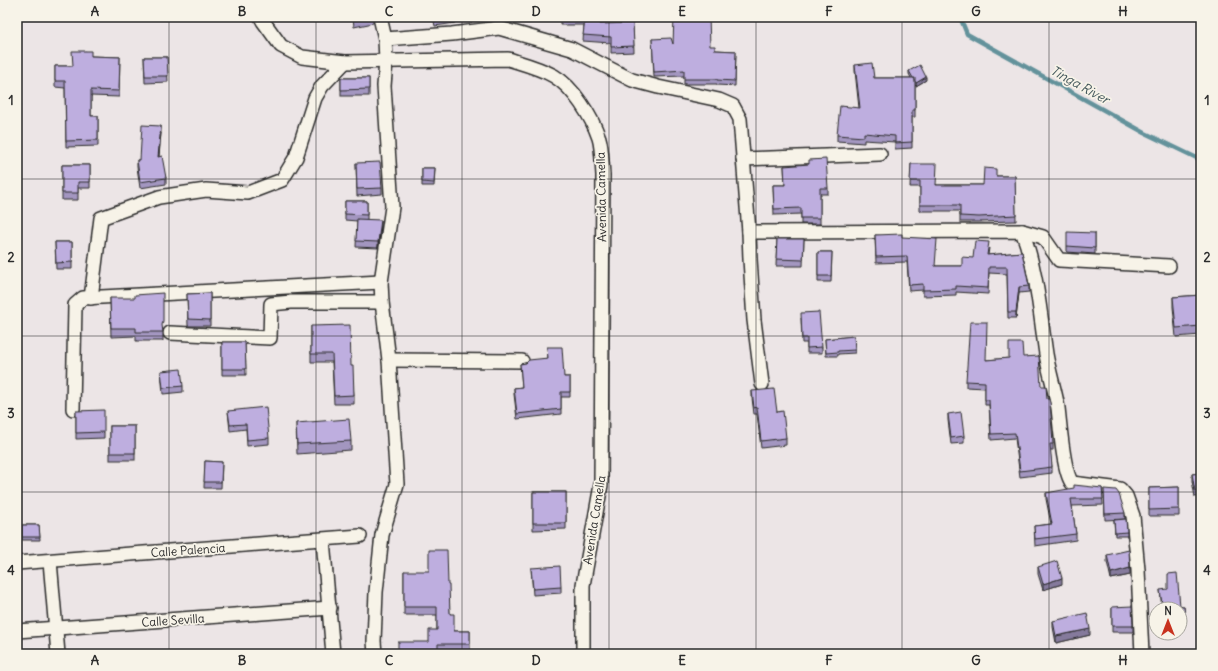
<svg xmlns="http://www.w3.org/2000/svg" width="1218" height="671" font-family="Delius,sans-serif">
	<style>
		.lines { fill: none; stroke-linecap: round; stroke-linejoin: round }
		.stream { stroke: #63929b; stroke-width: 4.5 }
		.minor-casing { stroke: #2b2b2b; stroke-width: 16 }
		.minor { stroke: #f7f3e8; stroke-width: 13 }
		.wall { fill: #a396c0; stroke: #2b2b2b }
		.shaded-wall { fill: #857a9c; stroke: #2b2b2b }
		.building { fill: #beaedf; stroke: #2b2b2b }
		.grid { fill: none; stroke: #2b2b2b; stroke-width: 1; stroke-opacity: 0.55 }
		.labels { text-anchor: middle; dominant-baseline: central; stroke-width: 3.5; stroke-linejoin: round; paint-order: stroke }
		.street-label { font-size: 12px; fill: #2b2b2b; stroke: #f7f3e8 }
		.water-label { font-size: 13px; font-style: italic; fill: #42565a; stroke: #f7f3e8 }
		.neatline { fill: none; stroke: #2b2b2b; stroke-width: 1.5 }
		.grid-label { font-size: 13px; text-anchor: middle; font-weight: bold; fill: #2b2b2b }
	</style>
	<rect width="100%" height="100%" fill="#ece5e6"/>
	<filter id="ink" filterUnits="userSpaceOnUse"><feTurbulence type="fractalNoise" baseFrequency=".025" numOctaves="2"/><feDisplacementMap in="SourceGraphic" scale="8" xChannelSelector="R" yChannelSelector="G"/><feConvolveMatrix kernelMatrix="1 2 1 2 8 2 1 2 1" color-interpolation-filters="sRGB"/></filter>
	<g filter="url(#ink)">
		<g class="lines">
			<polyline class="stream" points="960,17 967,34 1145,133 1201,160"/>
			<g class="minor-casing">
				<g id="minor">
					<path d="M261,17L263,21L281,46L302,57L345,62L508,59C524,64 540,68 554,76C573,87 592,117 599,138C602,147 602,164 603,175L601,485L583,585V654"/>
					<path d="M385,39L452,34L499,28L572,49L632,80L658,87L719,100L733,106L740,119L749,232L1022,231C1037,270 1040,313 1046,354C1049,372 1055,390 1058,408C1060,424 1063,471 1072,483L1120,489L1126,496L1133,516L1138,570L1142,654"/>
					<polyline points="743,159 880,154"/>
					<polyline points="1022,231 1043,237 1059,260 1169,266"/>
					<polyline points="749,232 750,259 754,320 762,384"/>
					<polyline points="91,298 101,218 159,197 206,190 248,193 282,180 296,157 315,98 322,86 345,62"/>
					<polyline points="170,333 270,338 271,304 291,302 382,302"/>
					<polyline points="389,360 522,361"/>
					<polyline points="73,409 75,305 83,298 381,282"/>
					<polyline points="323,540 333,654"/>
					<polyline points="50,561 58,654"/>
					<polyline points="17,563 360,536"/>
					<polyline points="17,631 330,608"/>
					<polyline points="375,654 374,641 376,592 382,535 397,484 389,360 382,302 381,282 392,207 384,86 386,61 385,39 380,17"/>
				</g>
			</g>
			<use href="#minor" class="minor"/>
		</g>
		<g class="wall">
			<polygon points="353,17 373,17 373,23 354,27"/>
			<polygon points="433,17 455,17 455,23 435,26"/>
			<polygon points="560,17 601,17 600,24 633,23 634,52 611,53 611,43 583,41 584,25 560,25"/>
			<polygon points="652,39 673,44 710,46 715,50 736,51 735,86 717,85 717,84 684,84 684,76 654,77"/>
			<polygon points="91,56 120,57 119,97 91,96 91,116 98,116 98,146 66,147 65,88 55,87 55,66 73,66"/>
			<polygon points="144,57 167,57 168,82 145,83"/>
			<polygon points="855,65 874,78 911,78 909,74 909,71 926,80 916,86 915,85 915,117 912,117 912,148 895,149 895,142 864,140 864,143 837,141 837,135 859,108 855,71"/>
			<rect x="341" y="78" width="28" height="18"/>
			<polygon points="161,133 159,157 166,178 166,184 140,188 137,167 137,160 140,160"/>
			<polygon points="356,163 382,188 382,194 357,196"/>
			<polygon points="911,164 937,185 983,185 996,176 1015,176 1016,221 979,222 960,222 960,211 920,211 920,187 910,187"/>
			<polygon points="62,165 90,165 90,188 78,188 78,200 62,200"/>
			<polygon points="784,166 828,188 828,194 820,194 820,224 801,224 801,214 774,215 773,185 785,185"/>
			<polygon points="422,168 435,168 434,186 422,186"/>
			<polygon points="345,201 367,201 367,220 381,227 378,248 356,247 357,221 345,220"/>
			<polygon points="1095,233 1095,254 1067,252 1067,246"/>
			<polygon points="875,235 902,237 936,266 962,266 989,248 988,255 1022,252 1029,286 1029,292 1019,293 1016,318 1008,318 1007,274 989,273 988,294 956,292 956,295 923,296 923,290 909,291 907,262 876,263"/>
			<polygon points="777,239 804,239 803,266 776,266"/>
			<polygon points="55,242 72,242 72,269 56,269"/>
			<polygon points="818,252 832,252 831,282 818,282"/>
			<polygon points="210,293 210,326 188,326 187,294"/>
			<polygon points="1201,295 1201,335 1176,337 1173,307 1173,297"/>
			<polygon points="110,298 163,329 163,341 136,341 136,336 111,337"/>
			<polygon points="801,318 822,347 822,353 807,353 807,343 802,343"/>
			<polygon points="311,326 351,366 354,395 354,404 334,404 332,362 311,362"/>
			<polygon points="854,336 855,353 838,354 838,356 826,356 825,339"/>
			<polygon points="222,342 245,342 246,375 222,375"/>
			<polygon points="547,347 564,377 570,377 570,397 561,397 561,414 517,419 514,394 514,388 522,387 520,364 548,358"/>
			<polygon points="1023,357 1041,386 1047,399 1053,444 1053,450 1050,450 1052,467 1052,473 1020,477 1015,438 991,440 989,405 985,405 985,388 966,387 966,381 986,360"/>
			<polygon points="161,371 183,386 183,392 163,394"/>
			<polygon points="752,391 777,412 786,438 786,445 761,448 757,414 754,414 752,398"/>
			<polygon points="76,411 104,432 104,438 76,439"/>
			<polygon points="228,411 269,438 269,444 247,446 246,429 230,431"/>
			<polygon points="948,414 964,436 964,443 951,444 948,420"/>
			<polygon points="296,423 351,441 351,450 297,454"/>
			<rect x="110" y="426" width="25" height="34"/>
			<polygon points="205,461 222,462 221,488 204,488"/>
			<polygon points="1201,473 1201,496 1195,497 1192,481 1192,474"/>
			<polygon points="1179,487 1179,516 1149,516 1149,488"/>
			<polygon points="1102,488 1103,505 1072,506 1076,534 1076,540 1035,546 1034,526 1051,524 1046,499 1046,493"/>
			<polygon points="1104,489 1125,513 1125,519 1105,520"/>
			<polygon points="533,492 566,492 566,529 533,530"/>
			<polygon points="1114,520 1127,532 1127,536 1115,536"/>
			<polygon points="22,525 39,525 40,540 22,540"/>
			<polygon points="1107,555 1130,575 1111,579 1107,562"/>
			<polygon points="1038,567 1062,584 1043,590 1038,574"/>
			<polygon points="531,568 561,587 561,593 533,595"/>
			<polygon points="404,571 448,585 450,614 454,631 470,631 470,652 438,652 429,642 437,630 437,615 404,615"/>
			<polygon points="1160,590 1180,606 1184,606 1185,623 1180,623 1180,609 1162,609"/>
			<polygon points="1112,607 1133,626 1133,632 1112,632"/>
			<polygon points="1053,621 1090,635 1056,643 1053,627"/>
		</g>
		<g class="shaded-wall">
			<polygon points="637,17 650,17 637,22"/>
			<polygon points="926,77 926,80 916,86 916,83"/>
			<polygon points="161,126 161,133 158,163 158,157"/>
			<polygon points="381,220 381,227 378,248 378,242"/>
			<polygon points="1019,287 1019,293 1016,318 1016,312"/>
			<polygon points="1130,568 1130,575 1111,579 1111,573"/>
			<polygon points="1062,578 1062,584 1043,590 1043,584"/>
			<polygon points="1090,629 1090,635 1056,643 1056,636"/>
		</g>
		<g class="building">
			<polygon points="354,17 373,17 354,20"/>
			<polygon points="434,17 452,17 435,20"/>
			<polygon points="560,17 600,17 600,24 633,23 634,46 611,47 611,37 583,35 585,20 560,19"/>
			<polygon points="674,17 709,17 710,46 715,46 715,50 736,51 735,81 717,80 717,79 684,79 684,70 654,72 652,39 671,38 673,44"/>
			<polygon points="72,51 91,51 91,56 120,57 119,91 91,90 91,116 98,116 98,140 66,141 65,81 55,81 55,66 73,66"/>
			<polygon points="144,57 167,57 168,76 145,76"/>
			<polygon points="872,63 874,78 915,78 915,110 912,110 912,142 895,143 895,136 864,133 864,137 837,135 840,106 860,108 855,65"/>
			<polygon points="920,65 926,77 916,83 915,81 915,78 913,78 909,71"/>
			<polygon points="341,78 369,78 369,89 341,90"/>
			<polygon points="142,125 161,126 158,157 162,156 166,178 140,182 137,160 140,160"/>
			<polygon points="826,159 828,188 820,188 820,218 801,218 801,208 774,209 773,185 785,185 784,166 809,164 809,160"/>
			<polygon points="380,162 382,188 357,189 356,163"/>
			<polygon points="911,164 937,164 936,185 983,185 984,168 996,169 996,176 1015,176 1016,215 979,217 960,216 960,205 920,205 920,181 910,181"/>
			<polygon points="62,165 90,165 90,182 78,182 78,193 62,193"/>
			<polygon points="422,168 435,168 434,183 422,182"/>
			<polygon points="345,201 367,201 367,215 345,214"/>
			<polygon points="357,219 381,220 378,242 356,241"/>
			<polygon points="1067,232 1095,233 1095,248 1067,246"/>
			<polygon points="902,234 902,237 937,239 935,266 962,266 962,257 973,258 975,241 989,242 987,255 1022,252 1029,286 1019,287 1016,312 1008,312 1007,267 989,267 988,288 956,286 956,289 923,290 923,284 909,285 907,256 876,257 875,235"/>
			<polygon points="777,239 804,239 803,260 776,259"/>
			<polygon points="55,242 72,242 72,262 56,263"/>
			<polygon points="818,252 832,252 831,276 818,276"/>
			<polygon points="163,293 163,321 162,325 163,332 136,332 136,328 111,328 110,298 135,298 135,295"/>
			<polygon points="210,293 210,320 188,319 187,294"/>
			<polygon points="1201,295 1201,326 1176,328 1173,297"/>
			<polygon points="819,312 822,347 807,348 807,338 802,338 801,313"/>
			<polygon points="970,322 987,322 986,360 1009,358 1009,343 1022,343 1023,357 1039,356 1041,386 1046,386 1047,399 1049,399 1050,403 1053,444 1050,444 1052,467 1020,471 1015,433 991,434 989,400 985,400 985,382 966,381"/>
			<polygon points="350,325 351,366 353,366 354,395 334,396 332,354 311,354 311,326"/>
			<polygon points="854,336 855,350 838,351 838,352 826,353 825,339"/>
			<polygon points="222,342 245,342 246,369 222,369"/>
			<polygon points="547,347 562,347 564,377 570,377 570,392 561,392 561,409 517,414 514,388 522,387 520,364 526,363 529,360 548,358"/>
			<polygon points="181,369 183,386 163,388 161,371"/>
			<polygon points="774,389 777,412 783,411 786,438 761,441 757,407 754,408 752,391"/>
			<polygon points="266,407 269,438 247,440 246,424 230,425 228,411"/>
			<polygon points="104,410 104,432 76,433 76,411"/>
			<polygon points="961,412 964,436 951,438 948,414"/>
			<polygon points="349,419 351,441 297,444 296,423"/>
			<rect x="110" y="426" width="25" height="27"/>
			<polygon points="205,461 222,462 221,482 204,482"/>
			<polygon points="1201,473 1201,490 1195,491 1192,474"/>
			<polygon points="1074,485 1102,488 1103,499 1071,499 1076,534 1035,539 1034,526 1052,524 1046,493 1074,488"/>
			<polygon points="1179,487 1179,509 1149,510 1149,488"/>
			<polygon points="1104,489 1116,490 1119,494 1125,513 1105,514"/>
			<rect x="533" y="492" width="33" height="31"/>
			<polygon points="1126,519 1127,532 1115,533 1114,520"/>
			<polygon points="22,525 39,525 40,537 22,537"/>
			<polygon points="429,550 447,550 448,585 449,585 450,614 454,614 454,631 470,631 470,644 438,644 438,654 398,654 398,642 429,642 429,630 437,630 437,607 404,607 404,571 429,571"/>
			<polygon points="1129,550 1130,568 1111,573 1107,555"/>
			<polygon points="1057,561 1062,578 1043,584 1038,567"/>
			<polygon points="560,566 561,587 533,589 531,568"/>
			<polygon points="1177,573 1180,606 1184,606 1185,618 1180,618 1180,609 1169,609 1169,603 1162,604 1160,590 1168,589 1168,574"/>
			<polygon points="1132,606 1133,626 1112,626 1112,607"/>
			<polygon points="1087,613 1090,629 1056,636 1053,621"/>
		</g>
	</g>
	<path class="grid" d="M169,17V654M316,17V654M462,17V654M609,17V654M756,17V654M902,17V654M1049,17V654M17,179H1201M17,336H1201M17,492H1201"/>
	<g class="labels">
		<g class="street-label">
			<text transform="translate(601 197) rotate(-91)">Avenida Camella</text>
			<text transform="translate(594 520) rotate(-81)">Avenida Camella</text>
			<text transform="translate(188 550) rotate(-4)">Calle Palencia</text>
			<text transform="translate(173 620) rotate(-4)">Calle Sevilla</text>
		</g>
		<g class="water-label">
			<text transform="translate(1080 85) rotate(29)">Tinga River</text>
		</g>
	</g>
	<rect width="1218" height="671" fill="none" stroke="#f7f3e8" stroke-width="44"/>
	<g transform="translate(1168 621)"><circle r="19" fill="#f7f3e8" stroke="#a5a39c"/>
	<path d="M0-3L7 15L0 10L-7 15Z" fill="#c8321e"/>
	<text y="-6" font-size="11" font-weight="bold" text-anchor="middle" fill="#2b2b2b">N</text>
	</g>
	<rect x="22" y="22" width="1174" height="627" class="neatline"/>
	<g class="grid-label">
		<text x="95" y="16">A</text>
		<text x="242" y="16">B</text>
		<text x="389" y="16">C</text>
		<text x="536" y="16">D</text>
		<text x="682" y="16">E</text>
		<text x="829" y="16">F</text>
		<text x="976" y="16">G</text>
		<text x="1123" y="16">H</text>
		<text x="11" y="105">1</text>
		<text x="1207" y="105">1</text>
		<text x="11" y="262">2</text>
		<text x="1207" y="262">2</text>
		<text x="11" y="418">3</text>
		<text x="1207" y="418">3</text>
		<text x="11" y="575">4</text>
		<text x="1207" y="575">4</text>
		<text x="95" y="665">A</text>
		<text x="242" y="665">B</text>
		<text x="389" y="665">C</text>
		<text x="536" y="665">D</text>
		<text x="682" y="665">E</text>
		<text x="829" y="665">F</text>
		<text x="976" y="665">G</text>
		<text x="1123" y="665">H</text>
	</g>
</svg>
